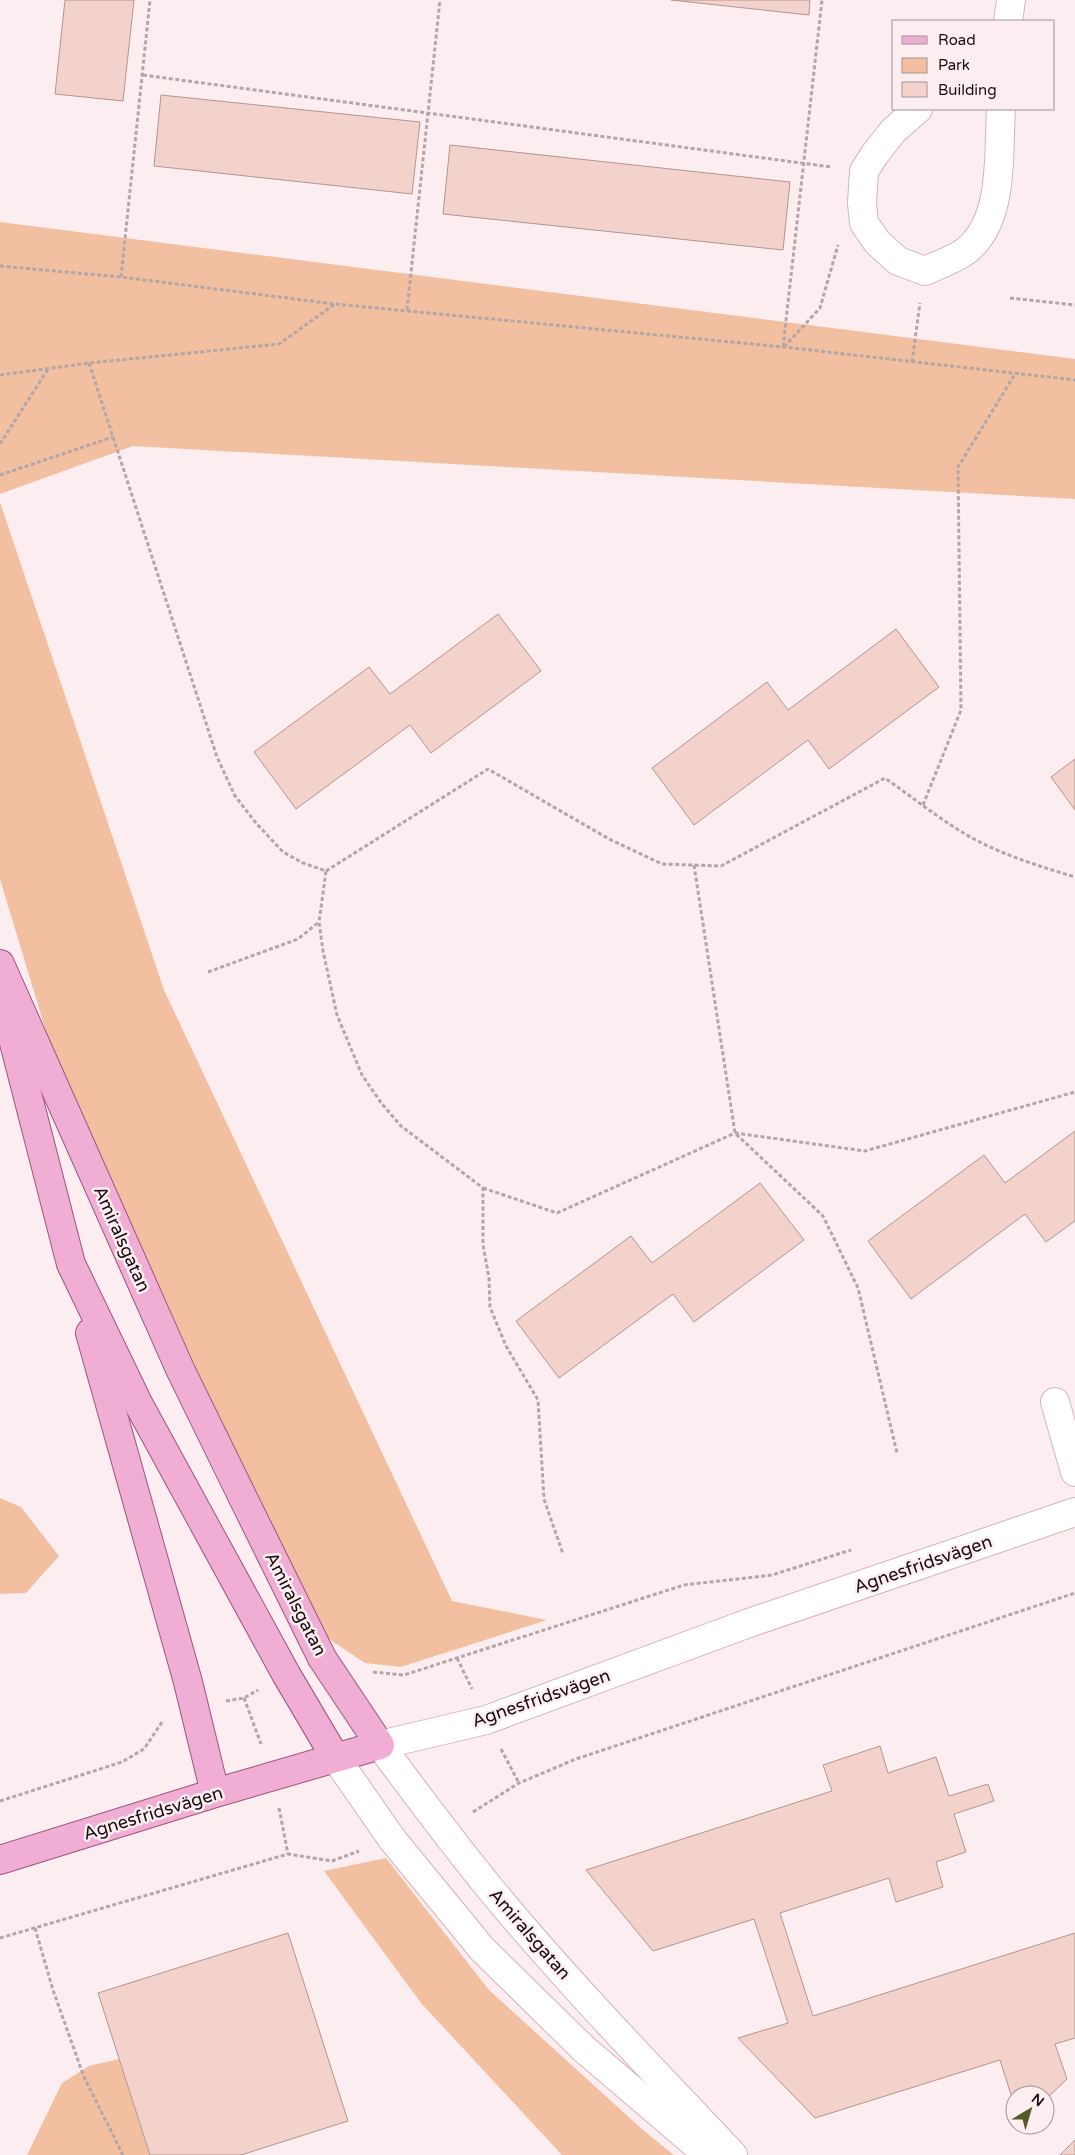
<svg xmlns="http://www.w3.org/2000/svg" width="1075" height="2155" font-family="'Varela Round',sans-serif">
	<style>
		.green { fill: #f3bfa1 }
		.building { fill: #f3d2cc; stroke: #b3948f }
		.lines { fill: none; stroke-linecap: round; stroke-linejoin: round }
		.minor-casing { stroke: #d4b3b8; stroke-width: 30 }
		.major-casing { stroke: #9e537d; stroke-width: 30 }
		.path { stroke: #b3a6a8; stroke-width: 3; stroke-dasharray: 4 2.5; stroke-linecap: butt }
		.minor { stroke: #fff; stroke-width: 28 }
		.major { stroke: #f0aed4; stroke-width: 28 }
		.labels { text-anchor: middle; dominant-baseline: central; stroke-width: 5; stroke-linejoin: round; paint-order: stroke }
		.street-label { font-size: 18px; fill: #190e10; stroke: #fceef0 }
	</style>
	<rect width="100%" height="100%" fill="#fceef0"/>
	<g class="green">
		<polygon points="0,222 1075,359 1075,499 133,446 0,494"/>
		<polygon points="0,502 164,990 452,1601 547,1620 401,1667 365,1663 329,1639 212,1411 57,1068 0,879"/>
		<polygon points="0,1498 21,1507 59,1556 26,1593 0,1594"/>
		<polygon points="386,1858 489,1990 643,2130 674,2155 562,2155 421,2003 324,1871"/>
		<polygon points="119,2059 150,2155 27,2155 62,2083 89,2066"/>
	</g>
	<g class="building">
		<polygon points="65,0 134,0 123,101 55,94"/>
		<polygon points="671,0 810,0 809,15"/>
		<polygon points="161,95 420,122 412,194 154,166"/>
		<polygon points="450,145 790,182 783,250 443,214"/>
		<polygon points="498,614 541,671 431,753 410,725 296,809 254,752 369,667 390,694"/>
		<polygon points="896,629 939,687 829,769 808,740 694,825 652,768 767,682 788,710"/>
		<polygon points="1075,759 1075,810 1051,777"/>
		<polygon points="1075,1131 1075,1221 1046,1242 1025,1214 911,1299 868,1241 984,1155 1005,1183"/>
		<polygon points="760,1183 804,1240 694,1322 673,1294 559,1378 516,1321 631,1236 652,1263"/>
		<polygon points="880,1746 888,1773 936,1757 949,1796 988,1784 994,1801 954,1814 966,1852 936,1862 943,1887 896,1902 889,1878 780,1913 813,2016 1075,1933 1075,2038 1055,2044 1067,2079 1045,2100 1045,2095 1015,2095 1015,2107 1000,2060 815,2118 738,2038 788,2023 754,1919 653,1951 586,1870 832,1791 823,1765"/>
		<polygon points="288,1933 348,2121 241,2155 150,2155 98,1993"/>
		<polygon points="1075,2140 1075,2155 1060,2155"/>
	</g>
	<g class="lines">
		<g class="minor-casing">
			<g id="minor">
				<polyline points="1008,21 1011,0"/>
				<path d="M918,109L893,131L875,154L864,171L862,203L864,223L877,242L898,261L925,271C938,265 956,259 967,250C1005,219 998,153 1001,109"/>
				<polyline points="1055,1402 1075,1472"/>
				<polyline points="335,1757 392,1839 482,1949 584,2049 708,2155"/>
				<path d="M733,2155C652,2069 569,1984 493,1892C454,1845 417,1795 380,1745L486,1720L749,1623L1075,1512"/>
			</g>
		</g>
		<g class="major-casing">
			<g id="major">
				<polyline points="0,964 180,1369 248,1508 322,1658 380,1745 215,1793 0,1860"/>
				<polyline points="4,1004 71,1264 139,1405 286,1674 335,1757"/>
				<polyline points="90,1333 188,1682 215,1793"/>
			</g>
		</g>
		<g class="path">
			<polyline points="143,75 831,167"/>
			<polyline points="0,266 121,277 335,304 783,347 1075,380"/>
			<polyline points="121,277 150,0"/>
			<polyline points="1010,298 1075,305"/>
			<polyline points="407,310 440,0"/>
			<polyline points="783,347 822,0"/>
			<polyline points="784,347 820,308 838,245"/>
			<polyline points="912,362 920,303"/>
			<polyline points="89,363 217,757 235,796 256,823 283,852 303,863 326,871 319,922 323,951 337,1015 362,1075 382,1104 401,1126 483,1188 483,1245 489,1278 490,1307 506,1346 538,1400 544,1499 563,1554"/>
			<polyline points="0,375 89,363 279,344 335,304"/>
			<polyline points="0,444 48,369"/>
			<polyline points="0,475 113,437"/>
			<polyline points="923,805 961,710 958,467 1015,374"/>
			<polyline points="694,865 735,1133 823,1216 858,1288 897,1453"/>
			<path d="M326,871L488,769L609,839L662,864L721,866L885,778C918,801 951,829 988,846C1016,859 1045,868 1075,877"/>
			<polyline points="208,972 298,939 319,922"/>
			<polyline points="483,1188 557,1213 735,1133 865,1151 1075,1092"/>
			<polyline points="457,1658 472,1689"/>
			<polyline points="373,1672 404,1675 684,1585 772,1575 851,1550"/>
			<polyline points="244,1698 261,1744"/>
			<polyline points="226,1701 244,1698 258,1690"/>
			<polyline points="501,1749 519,1783"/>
			<polyline points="0,1801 122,1762 144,1749 162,1722"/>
			<polyline points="279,1808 288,1854"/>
			<polyline points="473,1812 519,1783 576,1759 1075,1593"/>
			<polyline points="35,1928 53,1990 84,2077 123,2155"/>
			<polyline points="0,1938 288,1854 332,1861 359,1851"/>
		</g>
		<use href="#minor" class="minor"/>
		<use href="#major" class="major"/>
	</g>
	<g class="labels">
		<g class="street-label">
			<text transform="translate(122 1239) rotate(66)">Amiralsgatan</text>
			<text transform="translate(923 1564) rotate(-19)">Agnesfridsvägen</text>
			<text transform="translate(296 1604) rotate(63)">Amiralsgatan</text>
			<text transform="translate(541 1698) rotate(-19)">Agnesfridsvägen</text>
			<text transform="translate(153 1813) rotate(-17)">Agnesfridsvägen</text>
			<text transform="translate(530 1934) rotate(49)">Amiralsgatan</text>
		</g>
	</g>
	<rect x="892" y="20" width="162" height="90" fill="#fceef0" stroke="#a19496"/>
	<rect x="902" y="36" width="25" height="8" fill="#f0aed4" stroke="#a19496"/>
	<text x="938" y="45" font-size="15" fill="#190e10">Road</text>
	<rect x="902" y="58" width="25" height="15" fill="#f3bfa1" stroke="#a19496"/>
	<text x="938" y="70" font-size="15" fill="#190e10">Park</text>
	<rect x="902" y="82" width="25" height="15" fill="#f3d2cc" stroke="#a19496"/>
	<text x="938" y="95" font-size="15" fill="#190e10">Building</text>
	<g transform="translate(1030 2110) rotate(38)"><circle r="24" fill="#fceef0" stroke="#a19496"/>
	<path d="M0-4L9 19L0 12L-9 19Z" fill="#535b29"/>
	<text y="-8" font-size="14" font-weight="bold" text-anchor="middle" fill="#190e10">N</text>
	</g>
</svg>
